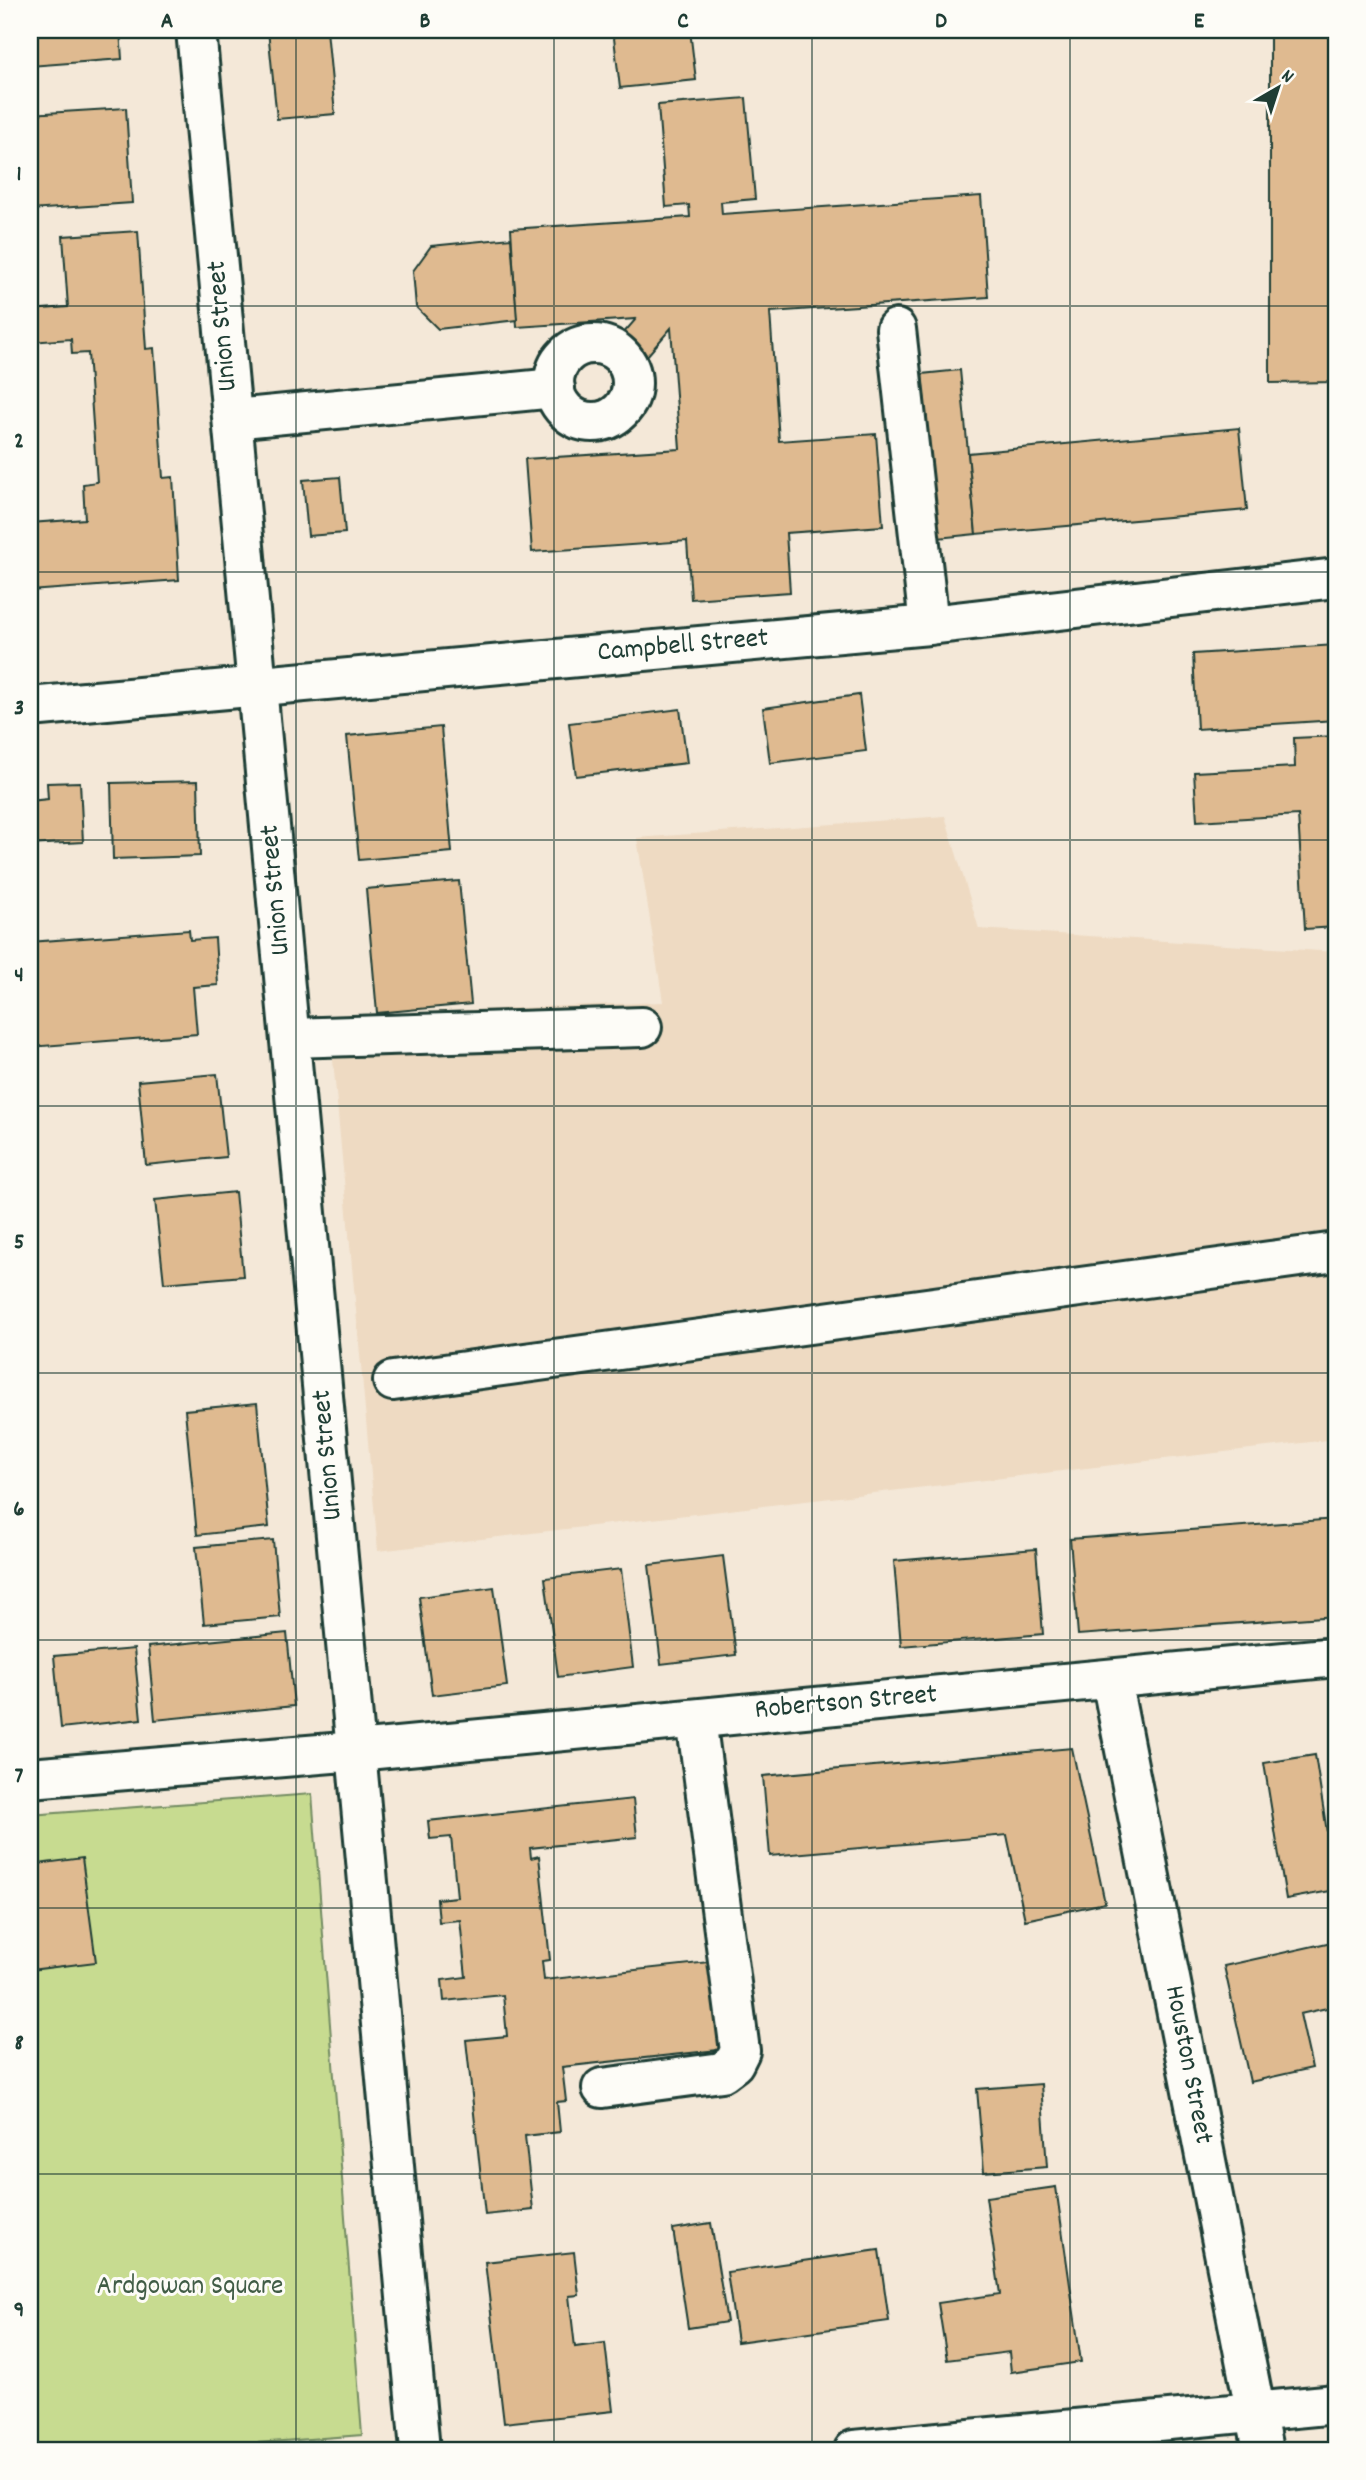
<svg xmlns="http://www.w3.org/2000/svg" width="1366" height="2480" font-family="Dekko,sans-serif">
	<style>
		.built { fill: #eedac2 }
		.green { fill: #c7db90; stroke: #738c62; stroke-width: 2 }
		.building { fill: #dfba90; stroke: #1f3d34; stroke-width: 2 }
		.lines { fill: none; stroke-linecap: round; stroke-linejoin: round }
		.minor-casing { stroke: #1f3d34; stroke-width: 44 }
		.minor { stroke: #fdfcf7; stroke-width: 38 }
		.grid { fill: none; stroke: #1f3d34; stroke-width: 2; stroke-opacity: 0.55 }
		.labels { text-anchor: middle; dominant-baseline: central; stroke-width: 6; stroke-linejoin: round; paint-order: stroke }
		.street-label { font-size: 28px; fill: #1f3d34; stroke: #fdfcf7 }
		.park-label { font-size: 28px; fill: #415d46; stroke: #fdfcf7 }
		.neatline { fill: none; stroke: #1f3d34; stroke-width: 2.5 }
		.grid-label { font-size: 23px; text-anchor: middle; font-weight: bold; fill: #1f3d34 }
	</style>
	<rect width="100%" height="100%" fill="#f4e8d8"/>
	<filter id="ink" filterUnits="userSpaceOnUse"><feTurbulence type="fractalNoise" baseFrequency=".0143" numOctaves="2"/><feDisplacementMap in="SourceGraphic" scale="14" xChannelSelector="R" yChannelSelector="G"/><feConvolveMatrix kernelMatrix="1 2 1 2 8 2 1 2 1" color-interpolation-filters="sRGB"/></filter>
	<g filter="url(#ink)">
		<polygon class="built" points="945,816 979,929 1336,952 1336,1439 378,1551 329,1016 663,1002 637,838"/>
		<polygon class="green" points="312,1794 362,2435 166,2450 30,2450 30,1815"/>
		<g class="building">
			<polygon points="30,30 120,30 122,59 30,66"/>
			<polygon points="268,30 327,30 335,114 277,119"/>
			<polygon points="613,30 690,30 696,80 620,88"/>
			<polygon points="1270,30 1336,30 1336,382 1270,383"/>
			<polygon points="746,98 755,199 721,202 722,214 981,196 988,297 770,312 779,441 876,434 883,526 786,533 790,592 691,599 687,541 532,552 525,459 680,449 671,328 647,356 622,335 636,319 517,327 511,229 690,217 689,205 666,207 658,105"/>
			<polygon points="126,108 132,203 30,210 30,114"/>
			<polygon points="138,231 146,349 154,348 163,478 173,477 179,580 30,591 30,523 85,519 83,484 97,482 88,353 72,354 71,339 30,342 30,310 68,307 63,236"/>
			<polygon points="511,238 517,320 438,329 416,307 413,271 431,246"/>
			<polygon points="960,370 976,534 938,538 922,374"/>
			<polygon points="1239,428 1247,510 976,534 968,453"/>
			<polygon points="340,477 345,533 308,536 303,480"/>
			<polygon points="1336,645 1336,720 1197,729 1193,654"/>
			<polygon points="859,695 866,751 770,763 763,708"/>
			<polygon points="680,709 687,763 576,776 569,723"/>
			<polygon points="441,727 452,852 359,860 347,736"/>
			<polygon points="1336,736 1336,927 1305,929 1298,815 1197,821 1194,772 1295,767 1294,738"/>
			<polygon points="198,781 200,856 113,859 111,783"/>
			<polygon points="80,782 83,842 30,845 30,801 48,799 47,783"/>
			<polygon points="459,881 471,1004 377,1013 366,889"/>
			<polygon points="189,930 190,940 215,938 218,985 193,987 197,1034 30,1047 30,942"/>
			<polygon points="217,1074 226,1157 146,1165 138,1081"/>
			<polygon points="235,1192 243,1276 164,1283 155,1200"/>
			<polygon points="257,1403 269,1527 197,1535 185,1410"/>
			<polygon points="1336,1519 1336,1616 1078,1635 1070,1539"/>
			<polygon points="273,1540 280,1617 204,1624 196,1547"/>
			<polygon points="1036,1549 1043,1634 901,1646 894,1561"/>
			<polygon points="723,1556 736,1655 661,1664 649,1565"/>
			<polygon points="621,1569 633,1667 558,1677 545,1578"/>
			<polygon points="494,1587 507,1686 432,1695 419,1597"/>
			<polygon points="287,1633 294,1706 155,1720 148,1647"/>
			<polygon points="134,1649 141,1719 61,1728 54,1656"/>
			<polygon points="1072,1748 1105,1903 1025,1920 1007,1835 770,1856 763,1776"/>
			<polygon points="1315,1755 1336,1890 1286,1899 1264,1763"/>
			<polygon points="633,1799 637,1837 530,1848 531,1858 539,1856 550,1960 542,1961 544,1980 718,1961 727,2049 562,2067 566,2101 557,2102 560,2132 525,2136 533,2210 485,2215 466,2040 507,2036 503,1995 444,2001 442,1980 466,1977 460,1920 439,1922 437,1899 457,1897 451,1837 430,1839 428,1821"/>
			<polygon points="82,1858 96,1962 30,1970 30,1865"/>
			<polygon points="1336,1941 1336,2006 1300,2014 1312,2068 1250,2082 1224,1966"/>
			<polygon points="1041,2084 1047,2167 984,2172 977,2089"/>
			<polygon points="1056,2187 1081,2362 1011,2372 1009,2352 947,2360 938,2303 1000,2294 986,2197"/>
			<polygon points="711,2223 727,2322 688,2328 673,2229"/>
			<polygon points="879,2250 889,2321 737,2342 727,2272"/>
			<polygon points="574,2252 579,2295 569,2296 575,2347 605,2343 613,2411 504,2423 485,2262"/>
		</g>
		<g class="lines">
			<g class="minor-casing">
				<g id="minor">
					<polyline points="196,30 356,1751 1336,1657"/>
					<polyline points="896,329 929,625"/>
					<circle cx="593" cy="383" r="39"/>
					<polyline points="233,419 555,388"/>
					<polyline points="30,707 929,625 1336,578"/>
					<polyline points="290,1038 642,1027"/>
					<polyline points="393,1381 1336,1252"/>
					<polyline points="1111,1679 1263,2450"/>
					<polyline points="30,1778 356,1751 420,2450"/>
					<polyline points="602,2088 722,2072 734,2063 740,2051 696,1719"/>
					<polyline points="854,2450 1336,2404"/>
				</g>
			</g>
			<use href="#minor" class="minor"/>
		</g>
	</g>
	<path class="grid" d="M296,30V2450M554,30V2450M812,30V2450M1070,30V2450M30,306H1336M30,572H1336M30,840H1336M30,1106H1336M30,1373H1336M30,1640H1336M30,1908H1336M30,2174H1336"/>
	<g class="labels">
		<g class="street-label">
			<text transform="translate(224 326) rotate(-95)">Union Street</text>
			<text transform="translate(683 647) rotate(-5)">Campbell Street</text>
			<text transform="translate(277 890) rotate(-95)">Union Street</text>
			<text transform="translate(329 1455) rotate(-95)">Union Street</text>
			<text transform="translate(846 1704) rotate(-5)">Robertson Street</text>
			<text transform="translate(1187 2065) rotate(79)">Houston Street</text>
		</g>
		<g class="park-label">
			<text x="190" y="2288">Ardgowan Square</text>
		</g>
	</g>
	<rect width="1366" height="2480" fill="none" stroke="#fdfcf7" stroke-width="77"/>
	<g transform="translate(1278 88) rotate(39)" stroke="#fdfcf7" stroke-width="5" paint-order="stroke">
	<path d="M0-5L12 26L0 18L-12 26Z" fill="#1f3d34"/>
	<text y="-10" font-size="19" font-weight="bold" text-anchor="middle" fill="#1f3d34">N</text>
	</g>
	<rect x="38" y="38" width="1290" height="2404" class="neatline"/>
	<g class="grid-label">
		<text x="167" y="27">A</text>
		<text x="425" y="27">B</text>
		<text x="683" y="27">C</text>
		<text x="941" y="27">D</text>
		<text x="1199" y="27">E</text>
		<text x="19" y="180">1</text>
		<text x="19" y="447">2</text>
		<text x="19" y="714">3</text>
		<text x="19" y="981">4</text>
		<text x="19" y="1248">5</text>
		<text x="19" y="1515">6</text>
		<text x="19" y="1782">7</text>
		<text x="19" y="2049">8</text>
		<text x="19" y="2316">9</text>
	</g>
</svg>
